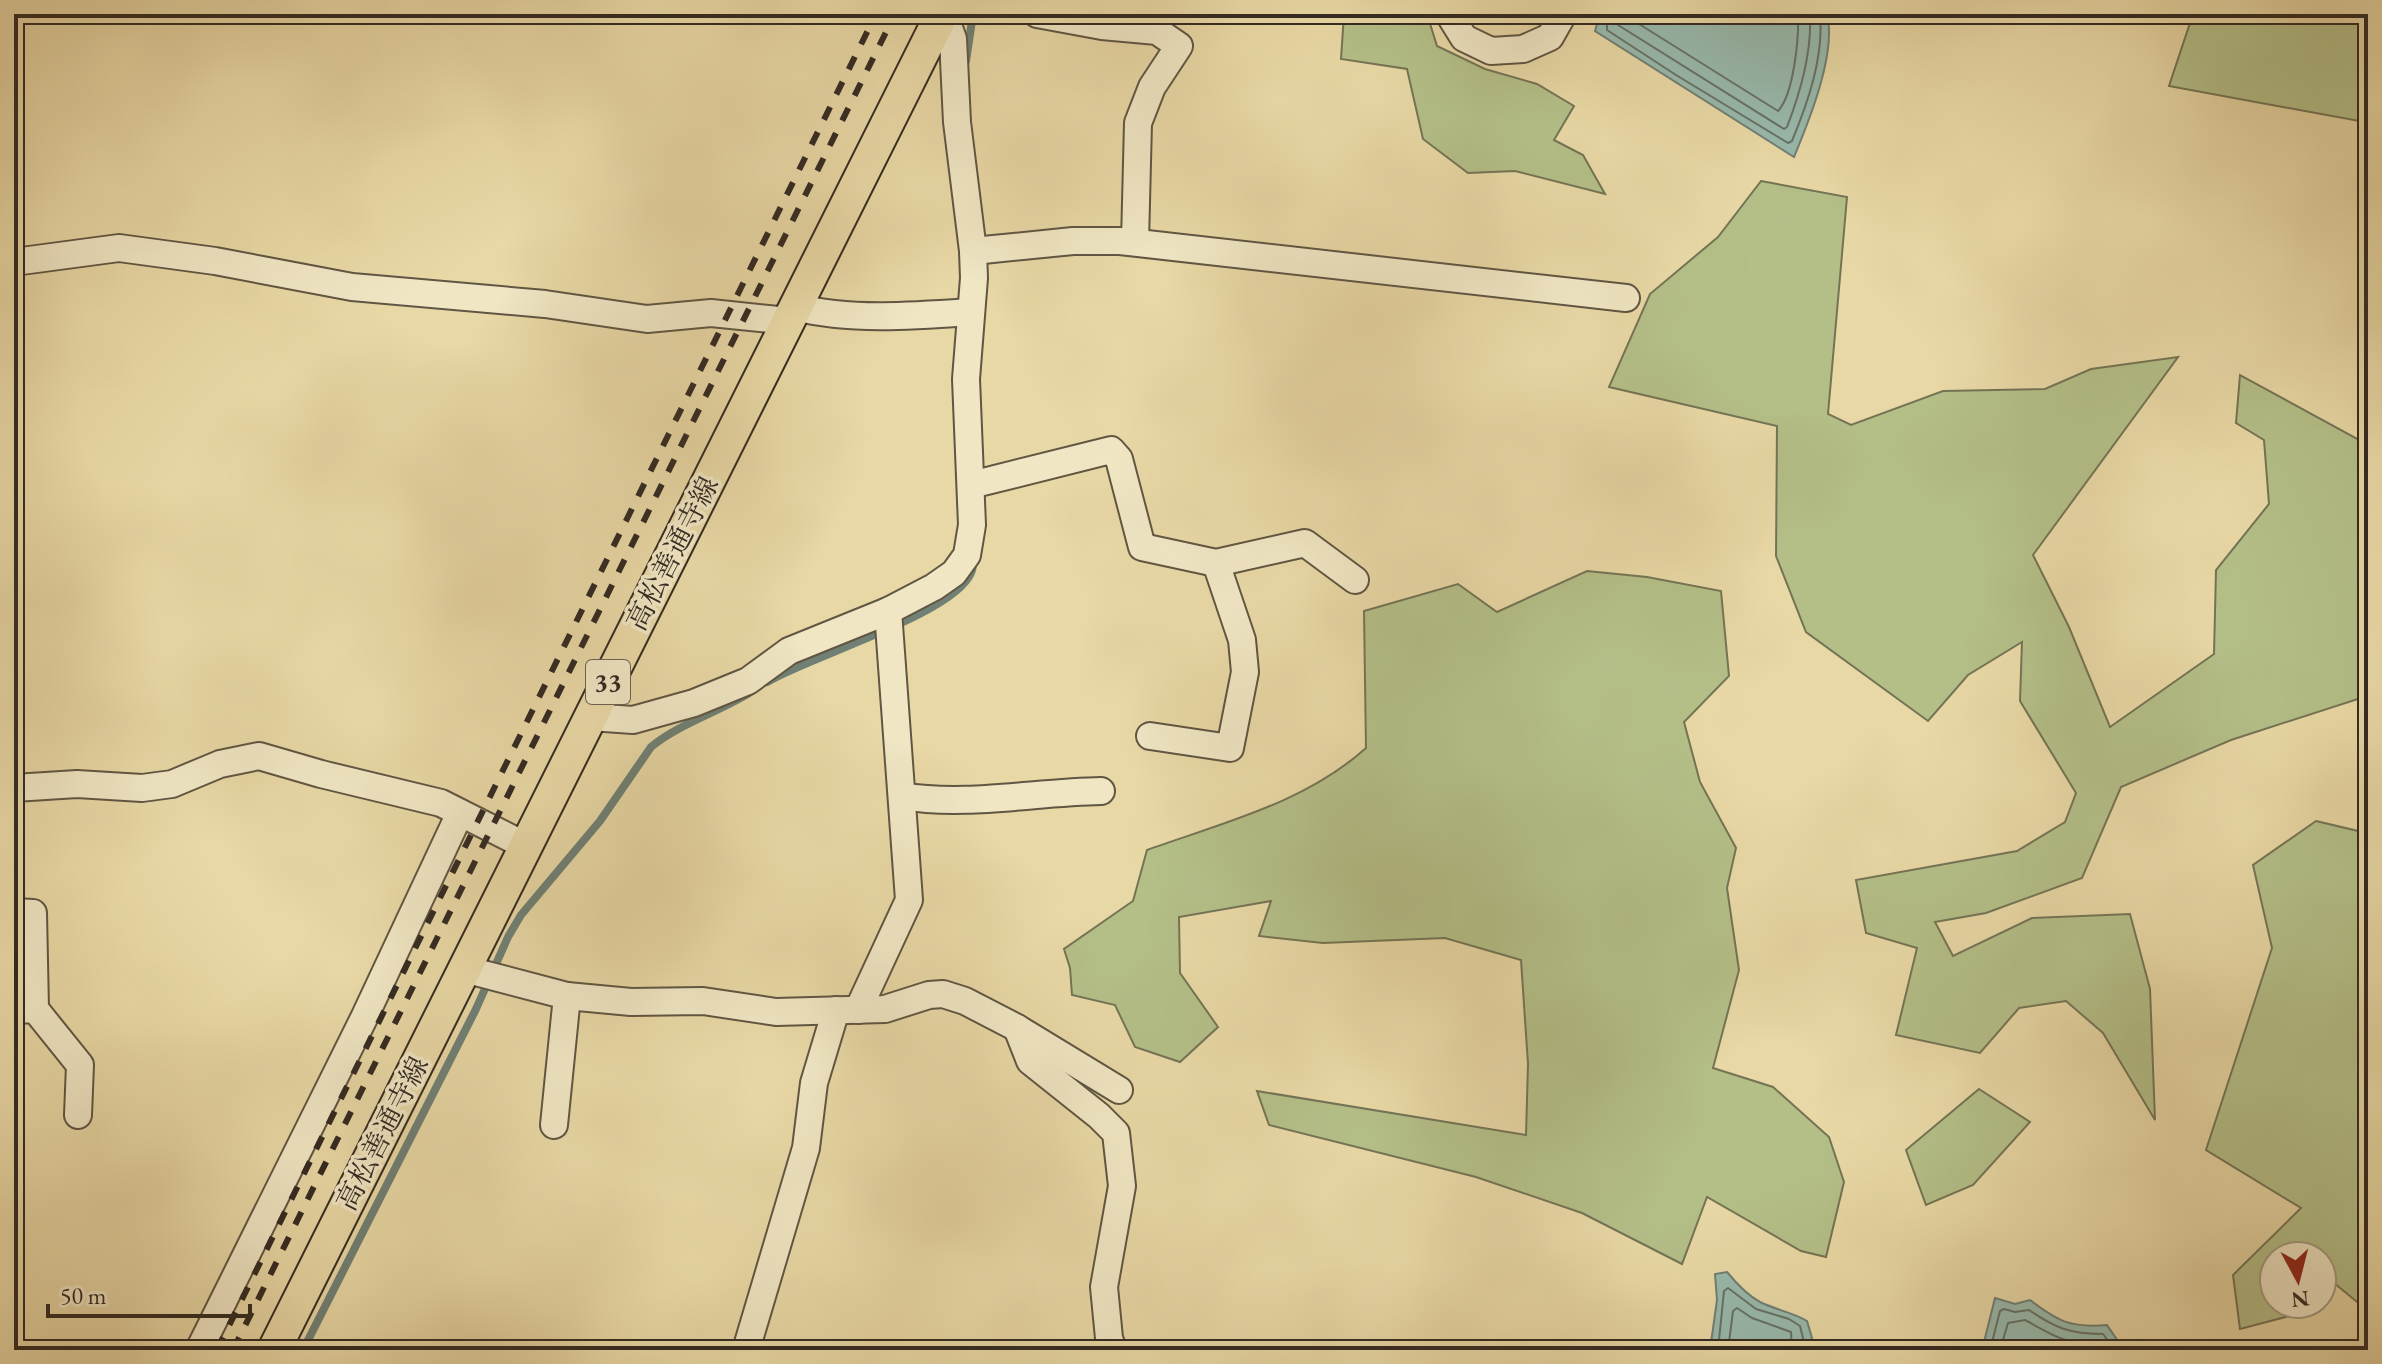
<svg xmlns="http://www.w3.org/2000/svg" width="2382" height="1364" font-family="'EB Garamond','Noto Serif JP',serif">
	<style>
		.green { fill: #b4bf88; stroke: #747455; stroke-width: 2 }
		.water { fill: #98b9ac; stroke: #708075; stroke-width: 2 }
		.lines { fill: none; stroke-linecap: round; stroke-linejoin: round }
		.shore { stroke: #667267; stroke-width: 2 }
		.stream { stroke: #708075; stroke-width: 8 }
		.minor-casing { stroke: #605643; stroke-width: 30 }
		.major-casing { stroke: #332a22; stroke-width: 36 }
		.minor { stroke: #f0e6c4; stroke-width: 26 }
		.major { stroke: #e8d8a5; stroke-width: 32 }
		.rail { stroke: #332a22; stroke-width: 6; stroke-dasharray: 14 14; stroke-linecap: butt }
		.labels { text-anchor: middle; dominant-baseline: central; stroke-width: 7; stroke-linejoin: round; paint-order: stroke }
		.shield { fill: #f0e6c4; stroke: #6c6253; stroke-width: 2 }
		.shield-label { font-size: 26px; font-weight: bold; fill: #332a22 }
		.street-label { font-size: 28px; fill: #332a22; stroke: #f0e6c4 }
	</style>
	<rect width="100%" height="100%" fill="#e8d8a5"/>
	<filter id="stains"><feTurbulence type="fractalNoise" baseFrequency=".0025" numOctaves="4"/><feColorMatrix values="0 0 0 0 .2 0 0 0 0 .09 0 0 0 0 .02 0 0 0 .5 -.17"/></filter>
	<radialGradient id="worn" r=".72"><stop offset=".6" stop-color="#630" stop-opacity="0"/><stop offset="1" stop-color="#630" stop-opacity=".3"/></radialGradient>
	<g class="green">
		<polygon points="1344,14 1427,14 1437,46 1485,69 1537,84 1574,106 1554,140 1583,155 1605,194 1515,171 1468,173 1423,139 1407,69 1341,59"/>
		<polygon points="2193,14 2368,14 2368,115 2359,121 2169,86"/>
		<polygon points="1761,181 1847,197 1828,414 1851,425 1943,391 2045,389 2091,369 2178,357 2033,555 2069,627 2110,727 2214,654 2216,570 2269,504 2264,440 2236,423 2240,375 2359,440 2368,427 2368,707 2364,697 2231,740 2121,787 2082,878 1986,913 1935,922 1953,956 2032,918 2130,914 2150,989 2155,1120 2103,1033 2066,1001 2019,1008 1980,1053 1896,1035 1917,948 1866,933 1856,880 2017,851 2065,822 2076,793 2020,701 2022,642 1968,675 1928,721 1806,632 1776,556 1777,426 1609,387 1650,294 1718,237"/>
		<path d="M1587,571L1647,577L1721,591L1729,676L1684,722L1700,782L1736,848L1727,888L1739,970L1713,1068L1773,1087L1829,1137L1844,1182L1826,1257L1801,1251L1707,1197L1682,1264L1582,1213L1476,1177L1269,1125L1257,1091L1526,1135L1528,1064L1521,960L1445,938L1323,943L1259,936L1271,901L1179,917L1180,973L1218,1027L1180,1062L1135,1047L1115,1005L1072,995L1070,968L1064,949L1133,901L1147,850C1222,823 1305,803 1366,748L1364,611L1458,584L1497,612Z"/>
		<polygon points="2316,821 2358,831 2368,845 2368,1311 2328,1278 2322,1284 2322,1256 2274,1256 2274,1304 2305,1304 2297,1314 2240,1329 2233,1275 2301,1208 2206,1150 2272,948 2253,865"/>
		<polygon points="1979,1089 2030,1122 1973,1185 1926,1205 1906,1150"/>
	</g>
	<g class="water">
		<path d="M1600,14H1827C1837,52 1809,121 1794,157L1595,31Z"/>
		<path d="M1727,1272C1736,1283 1747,1295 1760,1302C1776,1310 1792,1312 1807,1321L1812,1338L1809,1350H1710L1717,1300L1715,1274Z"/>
		<path d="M1995,1298L2015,1304L2030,1300C2059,1322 2071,1328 2107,1325L2124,1350H1982Z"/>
	</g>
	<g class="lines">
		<g class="shore">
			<path d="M1607,14V30L1676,75L1788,143L1792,141C1808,102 1824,57 1820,14"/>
			<path d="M1617,14L1618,25L1784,129L1787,127C1801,91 1812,52 1810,14"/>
			<path d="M1629,14L1631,19L1778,111C1794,94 1799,37 1798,14"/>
			<polyline points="1718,1350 1724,1291 1728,1288 1756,1309 1789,1319 1800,1326 1803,1338 1802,1350"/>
			<polyline points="1728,1350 1733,1311 1737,1308 1752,1318 1791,1332 1792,1350"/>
			<path d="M1990,1350L2000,1311L2004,1309L2015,1312L2029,1310C2055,1328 2070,1334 2103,1334L2115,1350"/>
			<path d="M2000,1350L2008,1323L2025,1320C2051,1334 2066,1345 2097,1344L2103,1350"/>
		</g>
		<g class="stream">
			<polyline points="966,61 973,14"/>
			<path d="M767,682C810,656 954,614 971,573C973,569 973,565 973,561"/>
			<path d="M303,1350L476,1009L508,937L521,915L600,821L651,747C677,725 718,712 749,693"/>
		</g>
		<g class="minor-casing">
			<g id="minor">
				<polyline points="1037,14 1102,26 1157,31 1179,46 1152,87 1138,123 1135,242"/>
				<polyline points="1449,14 1464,38 1491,51 1523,49 1550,37 1563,14"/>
				<polyline points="973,251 1073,241 1120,241 1626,298"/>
				<polyline points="14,262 119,248 215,261 352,287 545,304 647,319 711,313 788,321"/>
				<path d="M795,307C850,321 914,316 971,312"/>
				<polyline points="971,485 1111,450 1119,459 1142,547 1216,563 1305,543 1355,580"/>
				<polyline points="590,717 633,720 694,703 748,681 789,651 888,611 934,587 954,573 967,555 972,525 966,379 974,278 973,251 957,122 953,39 944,14"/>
				<polyline points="1150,736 1230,748 1245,672 1242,640 1216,563"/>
				<polyline points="14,788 77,784 142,788 172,784 220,764 259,756 321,774 441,803 524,845"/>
				<path d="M902,796C966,807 1035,792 1101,791"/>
				<polyline points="14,912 33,913 35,1009"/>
				<polyline points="464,969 567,996 631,1002 703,1001 776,1012 885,1009 929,995 943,994 965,1001 1017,1028 1119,1090"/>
				<polyline points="14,1010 35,1009 80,1065 78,1115"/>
				<polyline points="858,1010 909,900 888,611"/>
				<polyline points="1017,1028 1030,1061 1099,1116 1116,1133 1122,1186 1104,1287 1109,1338 1113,1350"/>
				<polyline points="554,1125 567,996"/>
				<polyline points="199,1350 364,1018 460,813"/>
				<polyline points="746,1350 806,1148 814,1083 836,1010"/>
			</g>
		</g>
		<g class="major-casing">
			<polyline id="major" points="274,1350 942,14"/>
		</g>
		<use href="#minor" class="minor"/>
		<use href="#major" class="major"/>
		<g class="rail">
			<polyline points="217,1350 876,14"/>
			<polyline points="233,1350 895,14"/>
		</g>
	</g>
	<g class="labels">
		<rect class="shield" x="586" y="660" width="44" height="44" rx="6"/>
		<g class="shield-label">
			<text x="608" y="682">33</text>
		</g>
		<g class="street-label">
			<text transform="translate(672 553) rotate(-63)">高松善通寺線</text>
			<text transform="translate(382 1133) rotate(-63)">高松善通寺線</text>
		</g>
	</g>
	<rect width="2382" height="1364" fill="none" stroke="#e8d8a5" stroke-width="48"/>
	<rect x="16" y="16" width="2350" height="1332" fill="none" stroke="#332a22" stroke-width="4"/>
	<rect x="24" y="24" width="2334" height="1316" fill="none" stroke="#332a22" stroke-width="2"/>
	<g transform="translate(2298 1280) rotate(173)"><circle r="38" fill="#f0e6c4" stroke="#a49b83" stroke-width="2"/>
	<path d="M0-6L14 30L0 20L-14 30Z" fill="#8f2418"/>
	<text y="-12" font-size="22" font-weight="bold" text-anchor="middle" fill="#332a22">N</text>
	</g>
	<path d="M48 1304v12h202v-12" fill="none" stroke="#332a22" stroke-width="4"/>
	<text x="60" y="1304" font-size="24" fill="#332a22" stroke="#f0e6c4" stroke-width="6" paint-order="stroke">50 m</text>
	<rect width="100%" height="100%" filter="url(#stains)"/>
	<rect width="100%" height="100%" fill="url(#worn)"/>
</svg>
